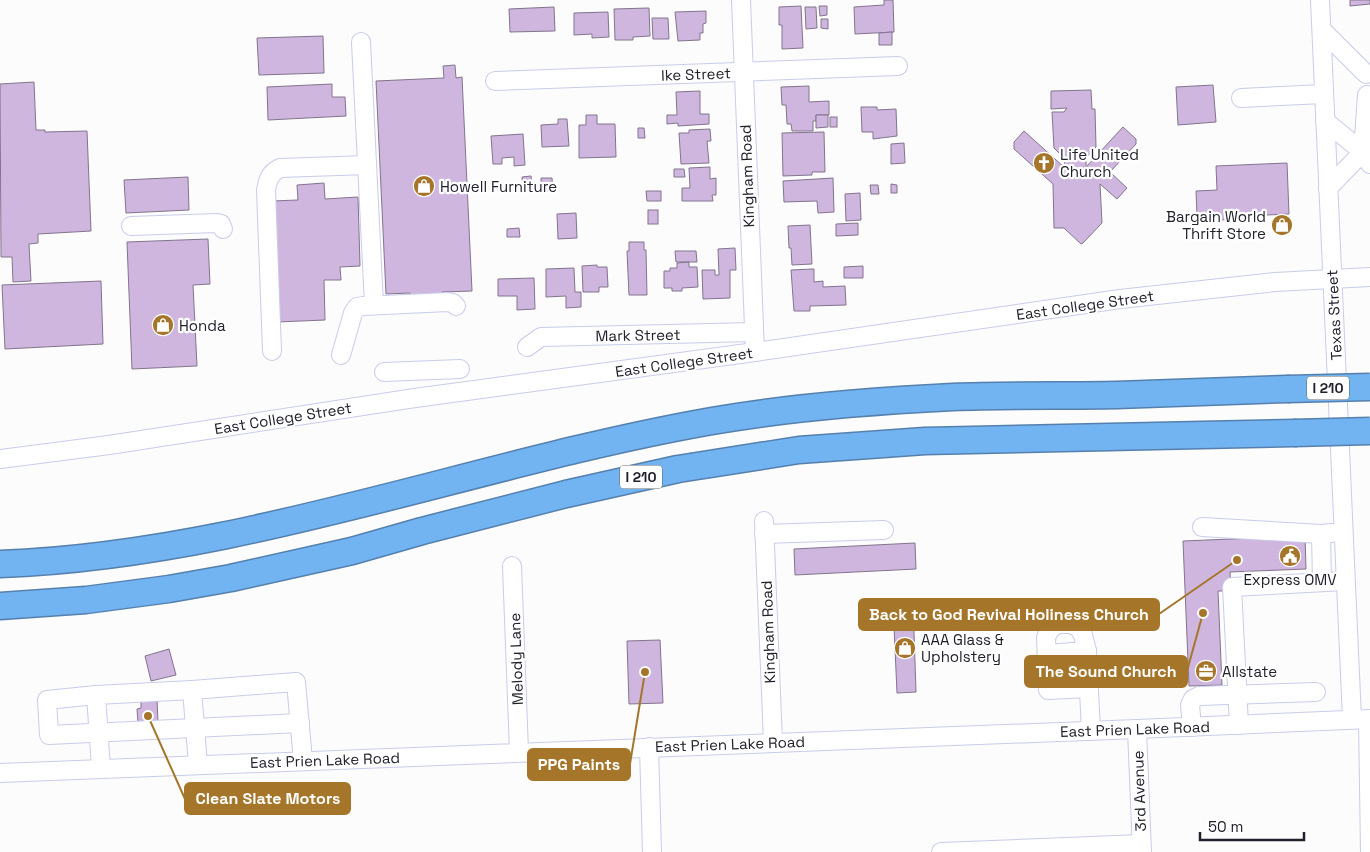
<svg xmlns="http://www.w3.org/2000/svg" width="1370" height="852" font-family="'Space Grotesk',sans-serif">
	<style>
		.building { fill: #ceb6df; stroke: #83748e }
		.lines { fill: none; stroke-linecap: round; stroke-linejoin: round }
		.minor-casing { stroke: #c9cceb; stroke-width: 20 }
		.highway-casing { stroke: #5580ad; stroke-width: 29 }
		.minor { stroke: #fff; stroke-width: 18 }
		.highway { stroke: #72b3f2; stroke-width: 26 }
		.highway-bridge-casing { stroke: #5580ad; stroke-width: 29; stroke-linecap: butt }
		.highway-bridge { stroke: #72b3f2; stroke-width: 26 }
		.labels { text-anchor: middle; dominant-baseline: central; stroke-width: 4.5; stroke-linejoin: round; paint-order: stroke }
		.shield { fill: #fff; stroke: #63646b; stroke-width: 1 }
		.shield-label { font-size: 14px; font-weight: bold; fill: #20212c }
		.street-label { font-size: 15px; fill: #20212c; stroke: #fff }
		.poi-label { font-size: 15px; fill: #20212c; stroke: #fff; text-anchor: start }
		.leader { fill: none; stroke: #a5762a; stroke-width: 2 }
		.callout-dot { fill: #a5762a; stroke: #fff; stroke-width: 2 }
		.callout { fill: #a5762a; stroke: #a5762a; stroke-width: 2 }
		.callout-label { font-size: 16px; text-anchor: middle; font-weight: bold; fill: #fff }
	</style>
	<rect width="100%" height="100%" fill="#fbfcfb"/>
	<g class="building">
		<polygon points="884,0 893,0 894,32 855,34 854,7 884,5"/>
		<polygon points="1350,0 1370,0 1370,4 1350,6"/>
		<polygon points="801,6 803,48 782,49 782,25 779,25 779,7"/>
		<polygon points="819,6 827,6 827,15 820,16"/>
		<polygon points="554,7 555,31 510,32 509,9"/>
		<polygon points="805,7 816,7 817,28 806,29"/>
		<polygon points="649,8 650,36 633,37 633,40 615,40 614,9"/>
		<polygon points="706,11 706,23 703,24 703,33 700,33 700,40 678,41 675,12"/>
		<polygon points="608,12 609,37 592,38 592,34 574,35 574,13"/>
		<polygon points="652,18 668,18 669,39 653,39"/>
		<polygon points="821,19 828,19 828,29 821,28"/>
		<polygon points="892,32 892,45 879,45 879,33"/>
		<polygon points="323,36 324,73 259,75 257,38"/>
		<polygon points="455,65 456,78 462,77 472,291 442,292 443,297 411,298 410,293 386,294 376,81 444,78 443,66"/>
		<polygon points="34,82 36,130 45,130 45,132 87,131 91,231 38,234 38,243 29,244 31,281 13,282 12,257 1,257 0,84"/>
		<polygon points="332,84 332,97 345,97 346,116 268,120 267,87"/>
		<polygon points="1213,85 1216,122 1178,125 1176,87"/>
		<polygon points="809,86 809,102 829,101 829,115 816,115 816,121 813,121 813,131 792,131 791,124 787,124 786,105 782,105 781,87"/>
		<polygon points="1091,90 1092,109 1095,109 1096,147 1086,158 1086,167 1123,127 1136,139 1136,144 1110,172 1127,188 1117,199 1100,184 1102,223 1083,243 1081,244 1064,228 1054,228 1053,184 1014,149 1014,142 1024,131 1065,168 1064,158 1054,148 1052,112 1064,112 1067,108 1051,109 1051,91"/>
		<polygon points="700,91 700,114 709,114 709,124 678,126 678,123 667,124 667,115 677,115 676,92"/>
		<polygon points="861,107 877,107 877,110 896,109 897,136 873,139 873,132 862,132"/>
		<polygon points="586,115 597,115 597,124 615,124 616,157 579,158 579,125 586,125"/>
		<polygon points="816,115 828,115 828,127 816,128"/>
		<rect x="830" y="117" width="7" height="10"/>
		<polygon points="558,119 567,119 569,146 542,147 541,125 558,124"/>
		<polygon points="638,128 644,128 645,138 638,138"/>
		<polygon points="710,129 711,141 707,141 709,163 681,164 679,133 689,133 689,130"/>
		<polygon points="824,132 825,172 812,172 812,175 783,176 782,133"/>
		<polygon points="523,134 525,165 514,166 514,157 502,158 502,164 493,164 491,136"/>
		<polygon points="904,143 905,163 891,164 891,144"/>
		<polygon points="1287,163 1289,214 1245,216 1245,219 1219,220 1219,213 1197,214 1196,191 1217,190 1216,166"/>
		<polygon points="710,167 710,179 716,178 716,195 712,195 713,201 682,201 682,188 690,188 689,168"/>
		<polygon points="674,169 684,169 685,177 674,177"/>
		<polygon points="531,176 532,186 523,187 522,177"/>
		<polygon points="188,177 189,210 126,213 124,180"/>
		<polygon points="541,178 552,178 553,191 541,191"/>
		<polygon points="833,178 834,212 818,213 817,201 784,202 783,181"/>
		<polygon points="324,183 325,199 358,197 360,266 340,267 341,280 324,280 325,320 277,322 272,201 298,200 297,185"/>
		<polygon points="891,184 897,185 897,193 891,193"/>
		<polygon points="870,185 878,185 879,194 871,194"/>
		<polygon points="646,191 661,191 661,201 647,201"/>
		<polygon points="860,193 861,220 846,221 845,194"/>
		<rect x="648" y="210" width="10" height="14"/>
		<polygon points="576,213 577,238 558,239 557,214"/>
		<polygon points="858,223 858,235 836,236 836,224"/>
		<polygon points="810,225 812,264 792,265 791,248 789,248 788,226"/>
		<polygon points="519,228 520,237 507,237 507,229"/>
		<polygon points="208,239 210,284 193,285 197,366 132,369 127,242"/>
		<polygon points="629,242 644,242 644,250 646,250 647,295 629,295 627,251 629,251"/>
		<polygon points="735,248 736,270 730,270 730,298 703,299 702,270 715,270 715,275 719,275 718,249"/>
		<polygon points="675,251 696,251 697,262 676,262"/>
		<polygon points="689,262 689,267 697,267 698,287 682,288 682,291 672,291 672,288 664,288 664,271 670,271 670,268 677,268 677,263"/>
		<polygon points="597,265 597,267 607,267 608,287 599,287 599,292 583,292 582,266"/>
		<polygon points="863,266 863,278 844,278 844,267"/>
		<polygon points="574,268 575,292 581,292 581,307 566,308 566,296 546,297 546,269"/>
		<polygon points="812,269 814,269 814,282 823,281 823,287 845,286 846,305 810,306 810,311 794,311 791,270"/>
		<polygon points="534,278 535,309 517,310 517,296 498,296 498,279"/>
		<polygon points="101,281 103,344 5,349 2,285"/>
		<polygon points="1305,536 1306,569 1230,572 1231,591 1218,591 1222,685 1189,686 1183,541"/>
		<polygon points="915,543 916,569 795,575 794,549"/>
		<polygon points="913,603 916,692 897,693 893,604"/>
		<polygon points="660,640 663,703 629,704 627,641"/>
		<polygon points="169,649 176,675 151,681 145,656"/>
		<polygon points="141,698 157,698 158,723 138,723 137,709 141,708"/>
	</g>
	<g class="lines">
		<g class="minor-casing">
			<g id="minor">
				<polyline points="741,0 755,352"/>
				<polyline points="1320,0 1352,719"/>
				<polyline points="1322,30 1366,74"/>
				<polyline points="361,42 374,305"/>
				<polyline points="495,81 898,66"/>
				<polyline points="1241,98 1324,94"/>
				<polyline points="1325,121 1363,152 1370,164"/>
				<polyline points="1328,188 1363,152 1367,95"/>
				<polyline points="131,226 217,223 221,224 223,229"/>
				<polyline points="527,347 541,337 753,332"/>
				<path d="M272,351L266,190C268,179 270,173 280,168L367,165"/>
				<polyline points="341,355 353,313 357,307 363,306 448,302 453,303 456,306"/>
				<polyline points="384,372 460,369"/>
				<polyline points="0,459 109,445 415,398 755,352 1120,299 1275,282 1370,277"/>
				<polyline points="764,521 773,742"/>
				<polyline points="1202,527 1321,534"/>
				<polyline points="764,534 884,530"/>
				<polyline points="512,566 519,752"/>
				<polyline points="1322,582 1321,534 1332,533"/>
				<polyline points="1047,654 1087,651"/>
				<polyline points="1088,688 1048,690 1046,637 1051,628 1059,624 1071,624 1079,628 1083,635 1087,651 1091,731"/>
				<polyline points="96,695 47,700 49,735 300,723"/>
				<polyline points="1368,719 1370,852"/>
				<polyline points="1239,725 1232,587 1345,581"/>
				<polyline points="1192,727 1190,705 1193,699 1199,696 1316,692"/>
				<polyline points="1137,729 1142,852"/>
				<polyline points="649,747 652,852"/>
				<polyline points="198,765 192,690 296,682 303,761"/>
				<polyline points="101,768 96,695 192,690"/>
				<polyline points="0,773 1137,729 1370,719"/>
				<polyline points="941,852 1141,844"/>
			</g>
		</g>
		<g class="highway-casing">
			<g id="highway">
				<path d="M0,564C244,555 473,463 712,421C791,407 872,401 953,397C1007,395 1062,396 1117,395C1173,393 1230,391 1287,389"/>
				<polyline points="0,606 86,600 169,589 231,578 352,551 422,531 566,494 678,469 799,450 925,441 1294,433"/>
			</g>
		</g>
		<use href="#minor" class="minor"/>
		<use href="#highway" class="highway"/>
		<g class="highway-bridge-casing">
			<g id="highway-bridge">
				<polyline points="1287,389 1370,387"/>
				<polyline points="1294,433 1370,431"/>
			</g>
		</g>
		<use href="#highway-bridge" class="highway-bridge"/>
	</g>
	<defs>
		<g id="church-disc" transform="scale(1.125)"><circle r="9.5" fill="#a5762a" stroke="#fff"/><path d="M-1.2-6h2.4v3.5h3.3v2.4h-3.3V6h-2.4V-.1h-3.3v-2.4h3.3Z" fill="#fff"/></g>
		<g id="shop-disc" transform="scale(1.125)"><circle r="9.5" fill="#a5762a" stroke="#fff"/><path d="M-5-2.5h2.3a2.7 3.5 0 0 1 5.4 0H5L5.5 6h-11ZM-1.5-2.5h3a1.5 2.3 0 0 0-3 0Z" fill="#fff"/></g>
		<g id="civic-disc" transform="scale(1.125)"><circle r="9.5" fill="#a5762a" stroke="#fff"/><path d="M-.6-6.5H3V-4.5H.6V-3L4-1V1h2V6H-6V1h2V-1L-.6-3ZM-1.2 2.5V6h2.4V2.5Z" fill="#fff"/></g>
		<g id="office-disc" transform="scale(1.125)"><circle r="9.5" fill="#a5762a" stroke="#fff"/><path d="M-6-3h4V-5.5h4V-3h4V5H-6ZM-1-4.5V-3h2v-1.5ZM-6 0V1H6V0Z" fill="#fff"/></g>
	</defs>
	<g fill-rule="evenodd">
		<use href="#church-disc" x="1044" y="163"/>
		<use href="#shop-disc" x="424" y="186"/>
		<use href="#shop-disc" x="1282" y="225"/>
		<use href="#shop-disc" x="163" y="325"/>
		<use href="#civic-disc" x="1290" y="556"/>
		<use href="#shop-disc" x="905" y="648"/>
		<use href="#office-disc" x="1206" y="671"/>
	</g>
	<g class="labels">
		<g class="shield">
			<rect x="1307" y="376.5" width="42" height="23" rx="4"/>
			<rect x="620" y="465.5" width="42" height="23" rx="4"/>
		</g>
		<g class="shield-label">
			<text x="1328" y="388">I 210</text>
			<text x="641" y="477">I 210</text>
		</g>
		<g class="street-label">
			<text transform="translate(696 74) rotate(-2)">Ike Street</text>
			<text transform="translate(747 176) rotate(-92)">Kingham Road</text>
			<text transform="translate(1085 305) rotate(-8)">East College Street</text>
			<text transform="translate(1334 315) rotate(-93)">Texas Street</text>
			<text transform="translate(638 335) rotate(-1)">Mark Street</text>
			<text transform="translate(684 362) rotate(-8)">East College Street</text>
			<text transform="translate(283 418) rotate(-9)">East College Street</text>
			<text transform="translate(768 632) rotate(-92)">Kingham Road</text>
			<text transform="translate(516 659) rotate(-92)">Melody Lane</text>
			<text transform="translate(1135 729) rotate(-2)">East Prien Lake Road</text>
			<text transform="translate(730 744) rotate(-2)">East Prien Lake Road</text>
			<text transform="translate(325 760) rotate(-2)">East Prien Lake Road</text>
			<text transform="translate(1139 791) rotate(-92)">3rd Avenue</text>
		</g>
		<g class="poi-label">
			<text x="1060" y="154">Life United<tspan x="1060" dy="17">Church</tspan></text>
			<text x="440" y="186">Howell Furniture</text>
			<text x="1266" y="216" text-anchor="end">Bargain World<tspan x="1266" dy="17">Thrift Store</tspan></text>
			<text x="179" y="325">Honda</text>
			<text x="1290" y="579" text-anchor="middle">Express OMV</text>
			<text x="921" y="639">AAA Glass &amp;<tspan x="921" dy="17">Upholstery</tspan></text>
			<text x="1222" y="671">Allstate</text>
		</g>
	</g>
	<path class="leader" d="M1237 560L1159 614M1203 613L1187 671M645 672L630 764M148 716L185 799"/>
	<g class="callout-dot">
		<circle cx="1237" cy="560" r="5"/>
		<circle cx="1203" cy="613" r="5"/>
		<circle cx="645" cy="672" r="5"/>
		<circle cx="148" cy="716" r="5"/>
	</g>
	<g class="callout">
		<rect x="859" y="599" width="300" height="31" rx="5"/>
		<rect x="1025" y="656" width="162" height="31" rx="5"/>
		<rect x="528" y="749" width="102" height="31" rx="5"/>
		<rect x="185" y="783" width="165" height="31" rx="5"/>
	</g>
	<g class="callout-label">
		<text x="1009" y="620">Back to God Revival Holiness Church</text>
		<text x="1106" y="677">The Sound Church</text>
		<text x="579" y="770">PPG Paints</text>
		<text x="268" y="804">Clean Slate Motors</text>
	</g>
	<path d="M1200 832v8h104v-8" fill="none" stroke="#20212c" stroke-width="2.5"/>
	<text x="1208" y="832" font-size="15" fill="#20212c" stroke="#ffffff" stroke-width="4" paint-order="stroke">50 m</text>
</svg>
